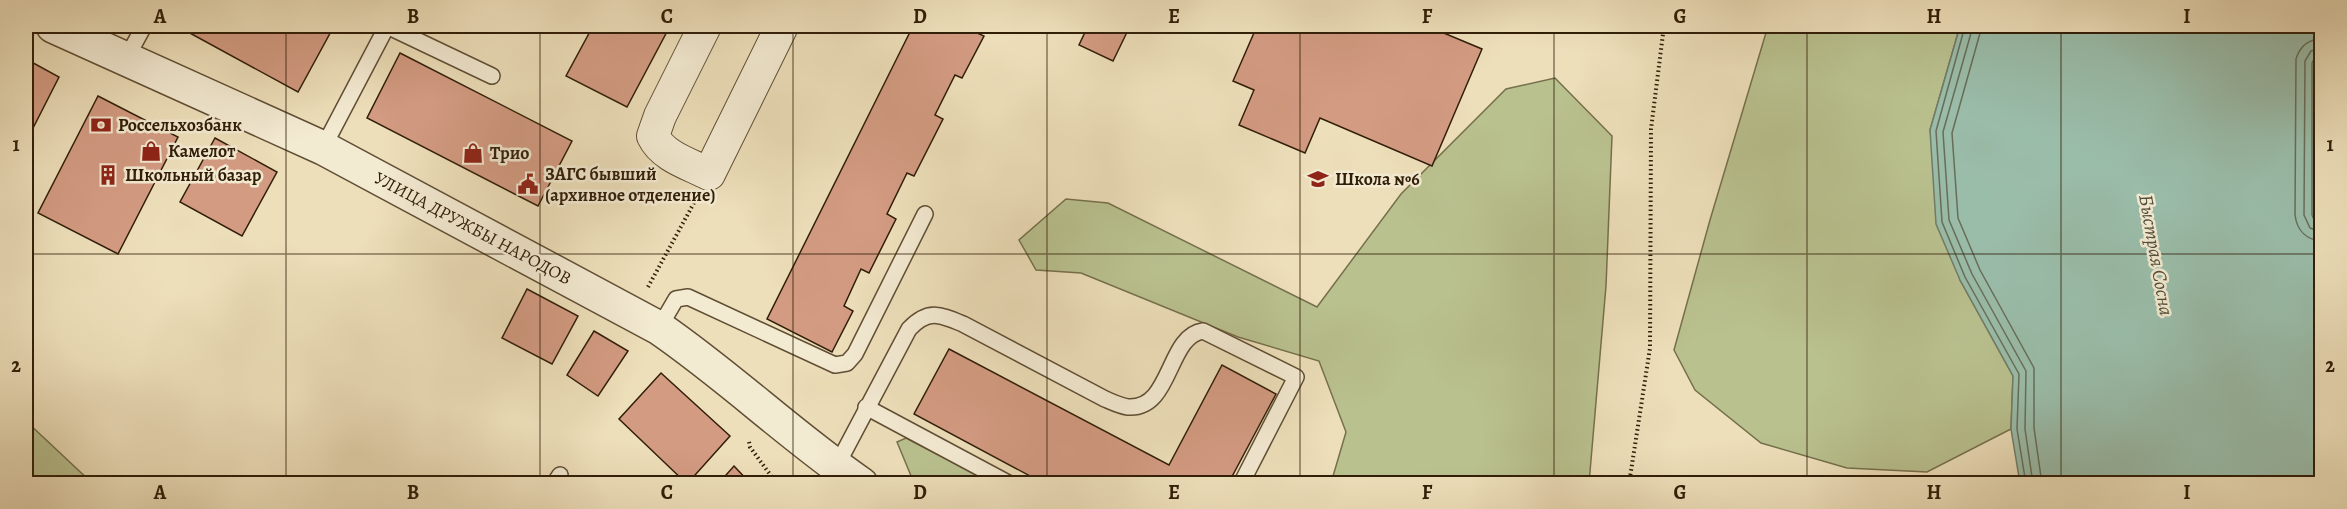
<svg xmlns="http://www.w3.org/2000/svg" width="2347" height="509" font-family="Alegreya,serif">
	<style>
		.green { fill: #b9c18f; stroke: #75704c; stroke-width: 1.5 }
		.water { fill: #9abdaa; stroke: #707d69; stroke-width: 1.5 }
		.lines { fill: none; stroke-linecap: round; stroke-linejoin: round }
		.shore { stroke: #666e59; stroke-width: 1.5 }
		.building { fill: #d39b82; stroke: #311e08; stroke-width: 1.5 }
		.service-casing { stroke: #604e34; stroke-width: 18 }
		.minor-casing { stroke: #604e34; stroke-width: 34 }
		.tertiary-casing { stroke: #604e34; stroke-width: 36 }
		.path { stroke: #311e08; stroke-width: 4; stroke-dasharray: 1.5 3; stroke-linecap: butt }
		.service { stroke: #f3ead2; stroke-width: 15 }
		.minor { stroke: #f3ead2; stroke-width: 32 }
		.tertiary { stroke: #f3ead2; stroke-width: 33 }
		.grid { fill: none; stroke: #311e08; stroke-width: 1.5; stroke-opacity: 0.55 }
		.labels { text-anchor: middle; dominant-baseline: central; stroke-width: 5; stroke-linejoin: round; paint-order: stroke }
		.poi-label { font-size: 18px; font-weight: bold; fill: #311e08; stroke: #f3ead2; text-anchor: start }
		.street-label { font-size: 18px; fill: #311e08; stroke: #f3ead2 }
		.water-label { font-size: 20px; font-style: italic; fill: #504e39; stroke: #f3ead2 }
		.neatline { fill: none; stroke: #311e08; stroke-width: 2 }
		.grid-label { font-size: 20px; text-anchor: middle; font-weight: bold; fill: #311e08 }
	</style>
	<rect width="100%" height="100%" fill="#eddfba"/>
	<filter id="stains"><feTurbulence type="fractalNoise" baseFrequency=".00333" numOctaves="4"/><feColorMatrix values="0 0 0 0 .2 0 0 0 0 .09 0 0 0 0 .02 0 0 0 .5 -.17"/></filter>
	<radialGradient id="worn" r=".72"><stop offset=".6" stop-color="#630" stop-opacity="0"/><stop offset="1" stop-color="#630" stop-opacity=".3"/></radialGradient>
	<g class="green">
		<polygon points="1768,26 1960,26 1930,130 1960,280 2013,376 2011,429 1927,472 1847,468 1761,443 1695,390 1674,350 1710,220"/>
		<polygon points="1555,78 1612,136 1606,286 1589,483 1331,483 1346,432 1319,361 1238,337 1081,273 1036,270 1019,240 1066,199 1108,203 1317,307 1401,194 1506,89"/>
		<polygon points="26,421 92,483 26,483"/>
		<polygon points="906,438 993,483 914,483 897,442"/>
	</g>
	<polygon class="water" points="1960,26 2321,26 2321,58 2318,63 2318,215 2322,225 2321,483 2020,483 2011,429 2013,376 1960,280 1936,224 1930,130"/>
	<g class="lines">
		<g class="shore">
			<polyline points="1965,26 1936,131 1942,222 1965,277 2019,374 2017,429 2026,484"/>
			<polyline points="1973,26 1943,132 1949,220 1972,274 2026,371 2025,429 2033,484"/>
			<polyline points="1982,26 1952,133 1958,218 1980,270 2034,368 2034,428 2042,484"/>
			<path d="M2322,39C2308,39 2300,46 2296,59L2295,215C2297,230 2306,240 2322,241"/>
			<polyline points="2322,48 2311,51 2305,61 2304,215 2310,228 2322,232"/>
			<polyline points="2322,55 2315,57 2312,63 2312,215 2315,222 2322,224"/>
		</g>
	</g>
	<g class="building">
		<polygon points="177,26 334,26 298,92"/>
		<polygon points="593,26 670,26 627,107 566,76"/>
		<polygon points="913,26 962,26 984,36 962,78 955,75 935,115 943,119 914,176 907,173 887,214 896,219 869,273 861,269 844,306 853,311 832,352 767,319"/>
		<polygon points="1088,26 1130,26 1113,61 1079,45"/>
		<polygon points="1257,26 1427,26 1482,49 1432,166 1320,118 1305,153 1239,125 1254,90 1233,81"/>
		<polygon points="400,53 572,141 538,206 367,118"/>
		<polygon points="26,59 59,77 30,134 26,132"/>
		<polygon points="98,96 178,137 118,254 38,213"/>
		<polygon points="215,138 277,172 242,236 180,202"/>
		<polygon points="527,289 578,316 552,364 502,338"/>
		<polygon points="594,331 628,351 598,396 567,375"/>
		<polygon points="949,349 1169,465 1222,365 1276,394 1228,484 1045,484 914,414"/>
		<polygon points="661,373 730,436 687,484 619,419"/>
		<polygon points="734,466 751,484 718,484"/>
	</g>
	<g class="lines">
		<g class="service-casing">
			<g id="service">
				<polyline points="387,26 492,76"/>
				<polyline points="126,59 144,26"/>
				<polyline points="323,148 387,26"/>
				<polyline points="659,328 676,299 688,297 835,365 847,363 855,354 925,214"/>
				<polyline points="866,407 1010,484"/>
				<path d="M836,467L909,329C928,309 939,314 963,324L1105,399C1112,402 1120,406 1128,407C1172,410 1167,336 1203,331L1296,377L1241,484"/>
				<polyline points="554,484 560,475"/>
			</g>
		</g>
		<g class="minor-casing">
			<path id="minor" d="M705,26L660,116L653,136C663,157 690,164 709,174L782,26"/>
		</g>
		<g class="tertiary-casing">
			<path id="tertiary" d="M53,26L323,148L659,328C729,376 791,436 861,484"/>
		</g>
		<g class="path">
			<polyline points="648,287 695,201"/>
			<polyline points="749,442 750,447 777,484"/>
			<polyline points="1629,484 1650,348 1651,129 1664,26"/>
		</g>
		<use href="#service" class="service"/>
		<use href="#minor" class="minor"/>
		<use href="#tertiary" class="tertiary"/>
	</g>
	<path class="grid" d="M286,26V484M540,26V484M793,26V484M1047,26V484M1300,26V484M1554,26V484M1807,26V484M2061,26V484M26,254H2322"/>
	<defs>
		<g id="bank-bare" transform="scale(1.62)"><path d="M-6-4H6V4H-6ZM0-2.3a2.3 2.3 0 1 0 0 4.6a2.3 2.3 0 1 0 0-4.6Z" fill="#8f2418" stroke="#f3ead2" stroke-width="2.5" paint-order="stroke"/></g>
		<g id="shop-bare" transform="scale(1.62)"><path d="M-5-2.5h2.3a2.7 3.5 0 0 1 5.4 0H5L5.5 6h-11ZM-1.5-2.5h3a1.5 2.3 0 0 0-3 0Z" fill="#8f2418" stroke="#f3ead2" stroke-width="2.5" paint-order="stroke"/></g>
		<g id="building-bare" transform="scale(1.62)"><path d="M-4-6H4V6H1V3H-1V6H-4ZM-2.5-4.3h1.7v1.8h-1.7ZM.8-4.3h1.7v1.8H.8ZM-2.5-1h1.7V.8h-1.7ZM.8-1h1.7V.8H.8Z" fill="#8f2418" stroke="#f3ead2" stroke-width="2.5" paint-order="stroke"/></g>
		<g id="school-bare" transform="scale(1.62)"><path d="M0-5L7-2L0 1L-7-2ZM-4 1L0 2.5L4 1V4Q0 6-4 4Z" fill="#8f2418" stroke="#f3ead2" stroke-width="2.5" paint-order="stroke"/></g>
		<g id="civic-bare" transform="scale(1.62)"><path d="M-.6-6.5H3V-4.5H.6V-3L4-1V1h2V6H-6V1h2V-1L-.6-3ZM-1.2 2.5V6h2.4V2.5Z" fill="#8f2418" stroke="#f3ead2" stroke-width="2.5" paint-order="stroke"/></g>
	</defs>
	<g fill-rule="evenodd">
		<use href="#bank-bare" x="101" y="125"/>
		<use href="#shop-bare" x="151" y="151"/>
		<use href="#shop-bare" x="473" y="153"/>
		<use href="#building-bare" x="108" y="175"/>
		<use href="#school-bare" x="1318" y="179"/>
		<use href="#civic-bare" x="528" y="184"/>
	</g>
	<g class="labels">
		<g class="poi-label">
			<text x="118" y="125">Россельхозбанк</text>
			<text x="168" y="151">Камелот</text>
			<text x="490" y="153">Трио</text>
			<text x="545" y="174">ЗАГС бывший<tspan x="545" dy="21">(архивное отделение)</tspan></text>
			<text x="125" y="175">Школьный базар</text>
			<text x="1335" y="179">Школа №6</text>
		</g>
		<g class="street-label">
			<text transform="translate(473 228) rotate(28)">УЛИЦА ДРУЖБЫ НАРОДОВ</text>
		</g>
		<g class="water-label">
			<text transform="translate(2156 255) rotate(80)">Быстрая Сосна</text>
		</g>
	</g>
	<rect width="2347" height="509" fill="none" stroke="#eddfba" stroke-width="66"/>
	<rect x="33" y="33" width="2281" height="443" class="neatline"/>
	<g class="grid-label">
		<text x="160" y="23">A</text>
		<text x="413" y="23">B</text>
		<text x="667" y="23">C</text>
		<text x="920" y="23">D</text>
		<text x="1174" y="23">E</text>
		<text x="1427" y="23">F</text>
		<text x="1680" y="23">G</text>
		<text x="1934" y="23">H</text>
		<text x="2187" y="23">I</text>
		<text x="16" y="151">1</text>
		<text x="2330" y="151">1</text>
		<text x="16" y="372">2</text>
		<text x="2330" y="372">2</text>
		<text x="160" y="499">A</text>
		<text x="413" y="499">B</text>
		<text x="667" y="499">C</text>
		<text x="920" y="499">D</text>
		<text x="1174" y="499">E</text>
		<text x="1427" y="499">F</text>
		<text x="1680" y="499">G</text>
		<text x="1934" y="499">H</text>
		<text x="2187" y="499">I</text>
	</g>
	<rect width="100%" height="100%" filter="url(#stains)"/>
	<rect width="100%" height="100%" fill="url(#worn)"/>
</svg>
